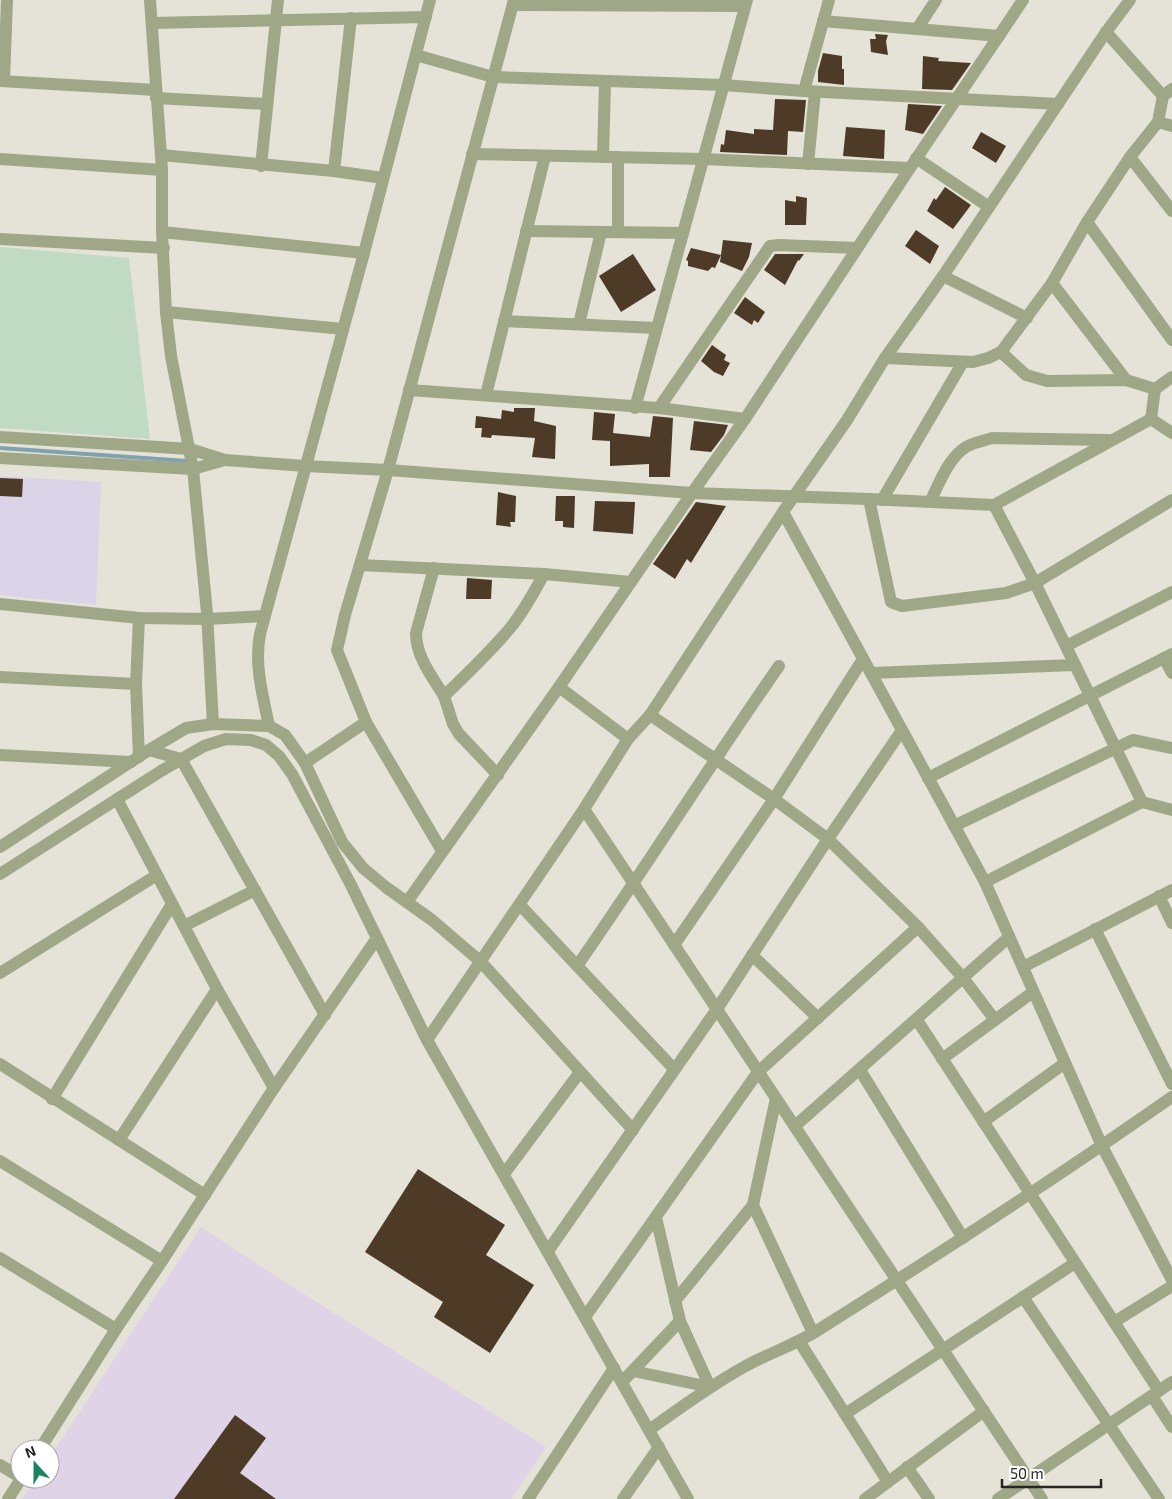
<svg xmlns="http://www.w3.org/2000/svg" width="1172" height="1499" font-family="'Exo 2',sans-serif">
	<style>
		.industrial { fill: #ded3e7 }
		.education { fill: #dbd4e9 }
		.green { fill: #c1dac3 }
		.lines { fill: none; stroke-linecap: round; stroke-linejoin: round }
		.stream { stroke: #80a1ae; stroke-width: 4 }
		.building { fill: #4e3b27 }
		.street { stroke: #9fa787; stroke-width: 12 }
	</style>
	<rect width="100%" height="100%" fill="#e5e2d8"/>
	<polygon class="industrial" points="201,1227 274,1275 546,1447 511,1499 22,1499 36,1479 50,1479 50,1457"/>
	<polygon class="education" points="0,476 101,482 96,605 0,595"/>
	<polygon class="green" points="0,247 129,258 150,439 0,428"/>
	<g class="lines">
		<polyline class="stream" points="0,448 187,461"/>
	</g>
	<g class="building">
		<polygon points="875,34 888,35 886,41 888,55 871,52 870,39 876,39"/>
		<polygon points="823,53 842,56 842,69 844,69 844,85 818,82 818,71"/>
		<polygon points="923,56 939,58 938,61 971,63 952,90 922,89"/>
		<polygon points="775,99 806,100 803,132 788,131 787,155 720,152 721,144 724,145 726,130 754,134 754,129 773,130"/>
		<polygon points="908,104 942,106 923,134 905,130"/>
		<polygon points="846,127 885,130 884,159 843,156"/>
		<polygon points="981,132 1006,146 996,163 972,148"/>
		<polygon points="945,187 971,205 953,229 927,211 934,198 936,200"/>
		<polygon points="796,196 807,198 806,225 785,225 785,200 796,202"/>
		<polygon points="916,230 939,246 930,264 905,246"/>
		<polygon points="723,240 752,243 749,257 742,271 720,262"/>
		<polygon points="691,248 721,255 715,268 712,267 708,271 688,266 688,261 686,260"/>
		<polygon points="633,254 656,290 621,312 599,276"/>
		<polygon points="775,254 804,254 799,261 798,260 785,285 764,270"/>
		<polygon points="745,297 765,312 758,323 754,320 752,325 734,313"/>
		<polygon points="712,345 726,355 724,360 730,363 723,376 714,372 701,361"/>
		<polygon points="514,408 535,408 534,421 556,426 555,459 532,457 535,438 492,435 491,438 481,437 482,428 475,428 476,416 501,419 502,410 514,412"/>
		<polygon points="594,412 615,414 613,433 650,437 653,416 673,418 670,477 649,477 649,464 610,466 610,441 592,440"/>
		<polygon points="694,421 728,425 724,435 711,452 690,450"/>
		<polygon points="0,478 23,479 22,497 0,496"/>
		<polygon points="498,492 516,496 515,522 510,522 511,527 496,525"/>
		<polygon points="556,496 575,496 574,528 563,527 563,521 555,521"/>
		<polygon points="595,501 635,502 633,534 593,531"/>
		<polygon points="696,502 726,506 691,563 687,559 675,579 653,564"/>
		<polygon points="467,578 492,580 491,599 466,599"/>
		<polygon points="418,1169 505,1225 486,1255 534,1285 490,1353 434,1317 443,1302 365,1252"/>
		<polygon points="235,1415 266,1438 240,1473 276,1499 174,1499"/>
	</g>
	<g class="lines">
		<g class="street">
			<polyline points="150,0 162,170 162,232 166,312 171,356 193,469 207,613 213,724"/>
			<polyline points="513,5 745,6"/>
			<polyline points="823,21 999,36"/>
			<polyline points="152,23 426,17"/>
			<polyline points="917,29 936,0"/>
			<polyline points="1106,32 1163,96"/>
			<polyline points="416,55 493,77 723,85 804,91 1058,104"/>
			<polyline points="0,81 156,90"/>
			<polyline points="4,81 7,0"/>
			<polyline points="804,91 829,0"/>
			<polyline points="156,98 267,104"/>
			<polyline points="1158,122 1172,126"/>
			<polyline points="472,154 703,159 910,168"/>
			<polyline points="161,155 334,171 383,178"/>
			<polyline points="603,157 605,81"/>
			<polyline points="1130,157 1172,211"/>
			<polyline points="916,158 989,207"/>
			<polyline points="0,159 162,170"/>
			<polyline points="808,164 815,92"/>
			<polyline points="261,166 278,0"/>
			<polyline points="334,171 351,18"/>
			<polyline points="1087,222 1172,340"/>
			<polyline points="526,231 683,233"/>
			<polyline points="162,232 364,253"/>
			<polyline points="618,232 618,157"/>
			<polyline points="0,239 164,248"/>
			<polyline points="943,276 1027,318"/>
			<polyline points="1052,283 1126,380"/>
			<polyline points="166,312 343,329"/>
			<polyline points="504,321 656,328"/>
			<polyline points="579,324 601,232"/>
			<polyline points="1001,352 1026,375 1047,381 1126,380 1155,389"/>
			<polyline points="885,358 973,362 988,358 1001,352 1052,283 1087,222 1130,157 1158,122 1163,96 1172,89"/>
			<polyline points="409,390 659,408 745,419"/>
			<polyline points="486,395 545,156"/>
			<polyline points="635,408 747,0"/>
			<polyline points="659,408 770,246 779,245 857,248"/>
			<polyline points="1151,419 1155,389 1172,377"/>
			<polyline points="1151,419 1172,433"/>
			<polyline points="0,437 190,449 225,460 305,466 388,470 692,493 869,499 994,505 1151,419"/>
			<polyline points="0,458 193,469 225,460"/>
			<polyline points="869,499 891,602 902,606 1006,593 1035,583 1172,500"/>
			<polyline points="882,500 963,362"/>
			<path d="M930,502C939,484 948,458 966,447C974,442 984,441 992,438L1108,440"/>
			<polyline points="994,505 1035,583 1142,802"/>
			<polyline points="783,512 985,882 1102,1146 1172,1280"/>
			<polyline points="360,565 544,574 631,582"/>
			<path d="M434,568L416,633C416,657 432,676 444,696"/>
			<polyline points="0,604 139,618 207,619 264,616"/>
			<polyline points="1066,646 1172,592"/>
			<polyline points="1164,658 1172,673"/>
			<polyline points="871,673 1075,665"/>
			<polyline points="0,677 136,684"/>
			<polyline points="559,687 628,739"/>
			<polyline points="650,715 774,799 828,839 918,927 964,979 995,1020"/>
			<polyline points="366,722 442,851"/>
			<path d="M269,726C263,696 254,665 260,634L364,253L430,0"/>
			<polyline points="149,750 181,759 325,1015"/>
			<polyline points="0,755 131,762"/>
			<polyline points="139,757 136,684 139,618"/>
			<polyline points="305,763 366,722 337,650 345,615 388,470 514,0"/>
			<path d="M498,775L459,734L453,724L444,696C467,674 491,651 511,627C524,611 534,592 544,574"/>
			<polyline points="928,778 1172,654"/>
			<polyline points="117,799 217,989 274,1088"/>
			<polyline points="584,809 1042,1499"/>
			<polyline points="954,826 1133,740 1172,748"/>
			<polyline points="0,847 149,750 186,728 213,724 269,726 285,735 305,763 342,842 363,868 387,888 432,920 481,962 633,1130"/>
			<polyline points="0,874 161,771 204,746 226,739 251,740 266,745 279,756 292,774 351,885 427,1040 688,1499"/>
			<polyline points="985,882 1142,802 1172,810"/>
			<polyline points="1159,896 1172,923"/>
			<polyline points="407,902 559,687 692,493 745,419 910,168 1023,0"/>
			<polyline points="520,905 674,1069"/>
			<polyline points="184,926 255,890"/>
			<polyline points="1095,929 1172,1084"/>
			<polyline points="674,945 774,799 863,659"/>
			<polyline points="752,955 818,1018"/>
			<path d="M577,966C646,867 710,765 779,666"/>
			<polyline points="1023,967 1172,890"/>
			<polyline points="0,973 157,875"/>
			<polyline points="917,1020 1159,1391"/>
			<polyline points="427,1040 584,809 628,739 650,715 783,512 847,420 885,358 943,276 1106,32 1130,0"/>
			<polyline points="942,1059 1033,992"/>
			<polyline points="0,1064 205,1195"/>
			<polyline points="860,1070 963,1238"/>
			<polyline points="52,1099 172,904"/>
			<polyline points="983,1122 1065,1063"/>
			<polyline points="795,1126 1009,937"/>
			<polyline points="119,1140 217,989"/>
			<polyline points="0,1161 162,1261"/>
			<polyline points="504,1174 580,1072"/>
			<polyline points="753,1205 813,1333"/>
			<polyline points="656,1217 680,1321 710,1387"/>
			<polyline points="548,1251 717,1009 828,839 902,730"/>
			<polyline points="0,1258 116,1329"/>
			<polyline points="1023,1297 1159,1499"/>
			<polyline points="675,1301 753,1205 776,1098"/>
			<polyline points="585,1317 758,1072 918,927"/>
			<polyline points="1114,1322 1172,1286"/>
			<polyline points="799,1341 888,1482"/>
			<polyline points="633,1371 710,1387"/>
			<polyline points="622,1382 680,1321"/>
			<polyline points="1152,1396 1172,1427"/>
			<polyline points="845,1414 1075,1263"/>
			<path d="M649,1430C680,1408 711,1385 744,1367C767,1354 792,1346 815,1332C936,1256 1055,1179 1172,1097"/>
			<polyline points="40,1449 116,1329 162,1261 274,1088 377,938"/>
			<polyline points="0,1465 20,1477"/>
			<polyline points="907,1467 929,1499"/>
			<polyline points="8,1499 21,1479"/>
			<polyline points="528,1499 614,1368"/>
			<polyline points="623,1499 659,1447"/>
			<polyline points="865,1499 984,1411"/>
			<polyline points="998,1499 1172,1382"/>
		</g>
	</g>
	<g transform="translate(35 1464) rotate(339)"><circle r="24" fill="#ffffff" stroke="#a8a8a6"/>
	<path d="M0-4L9 19L0 12L-9 19Z" fill="#1a835e"/>
	<text y="-8" font-size="14" font-weight="bold" text-anchor="middle" fill="#262521">N</text>
	</g>
	<path d="M1002 1479v8h99v-8" fill="none" stroke="#262521" stroke-width="2.5"/>
	<text x="1010" y="1479" font-size="15" fill="#262521" stroke="#ffffff" stroke-width="4" paint-order="stroke">50 m</text>
</svg>
